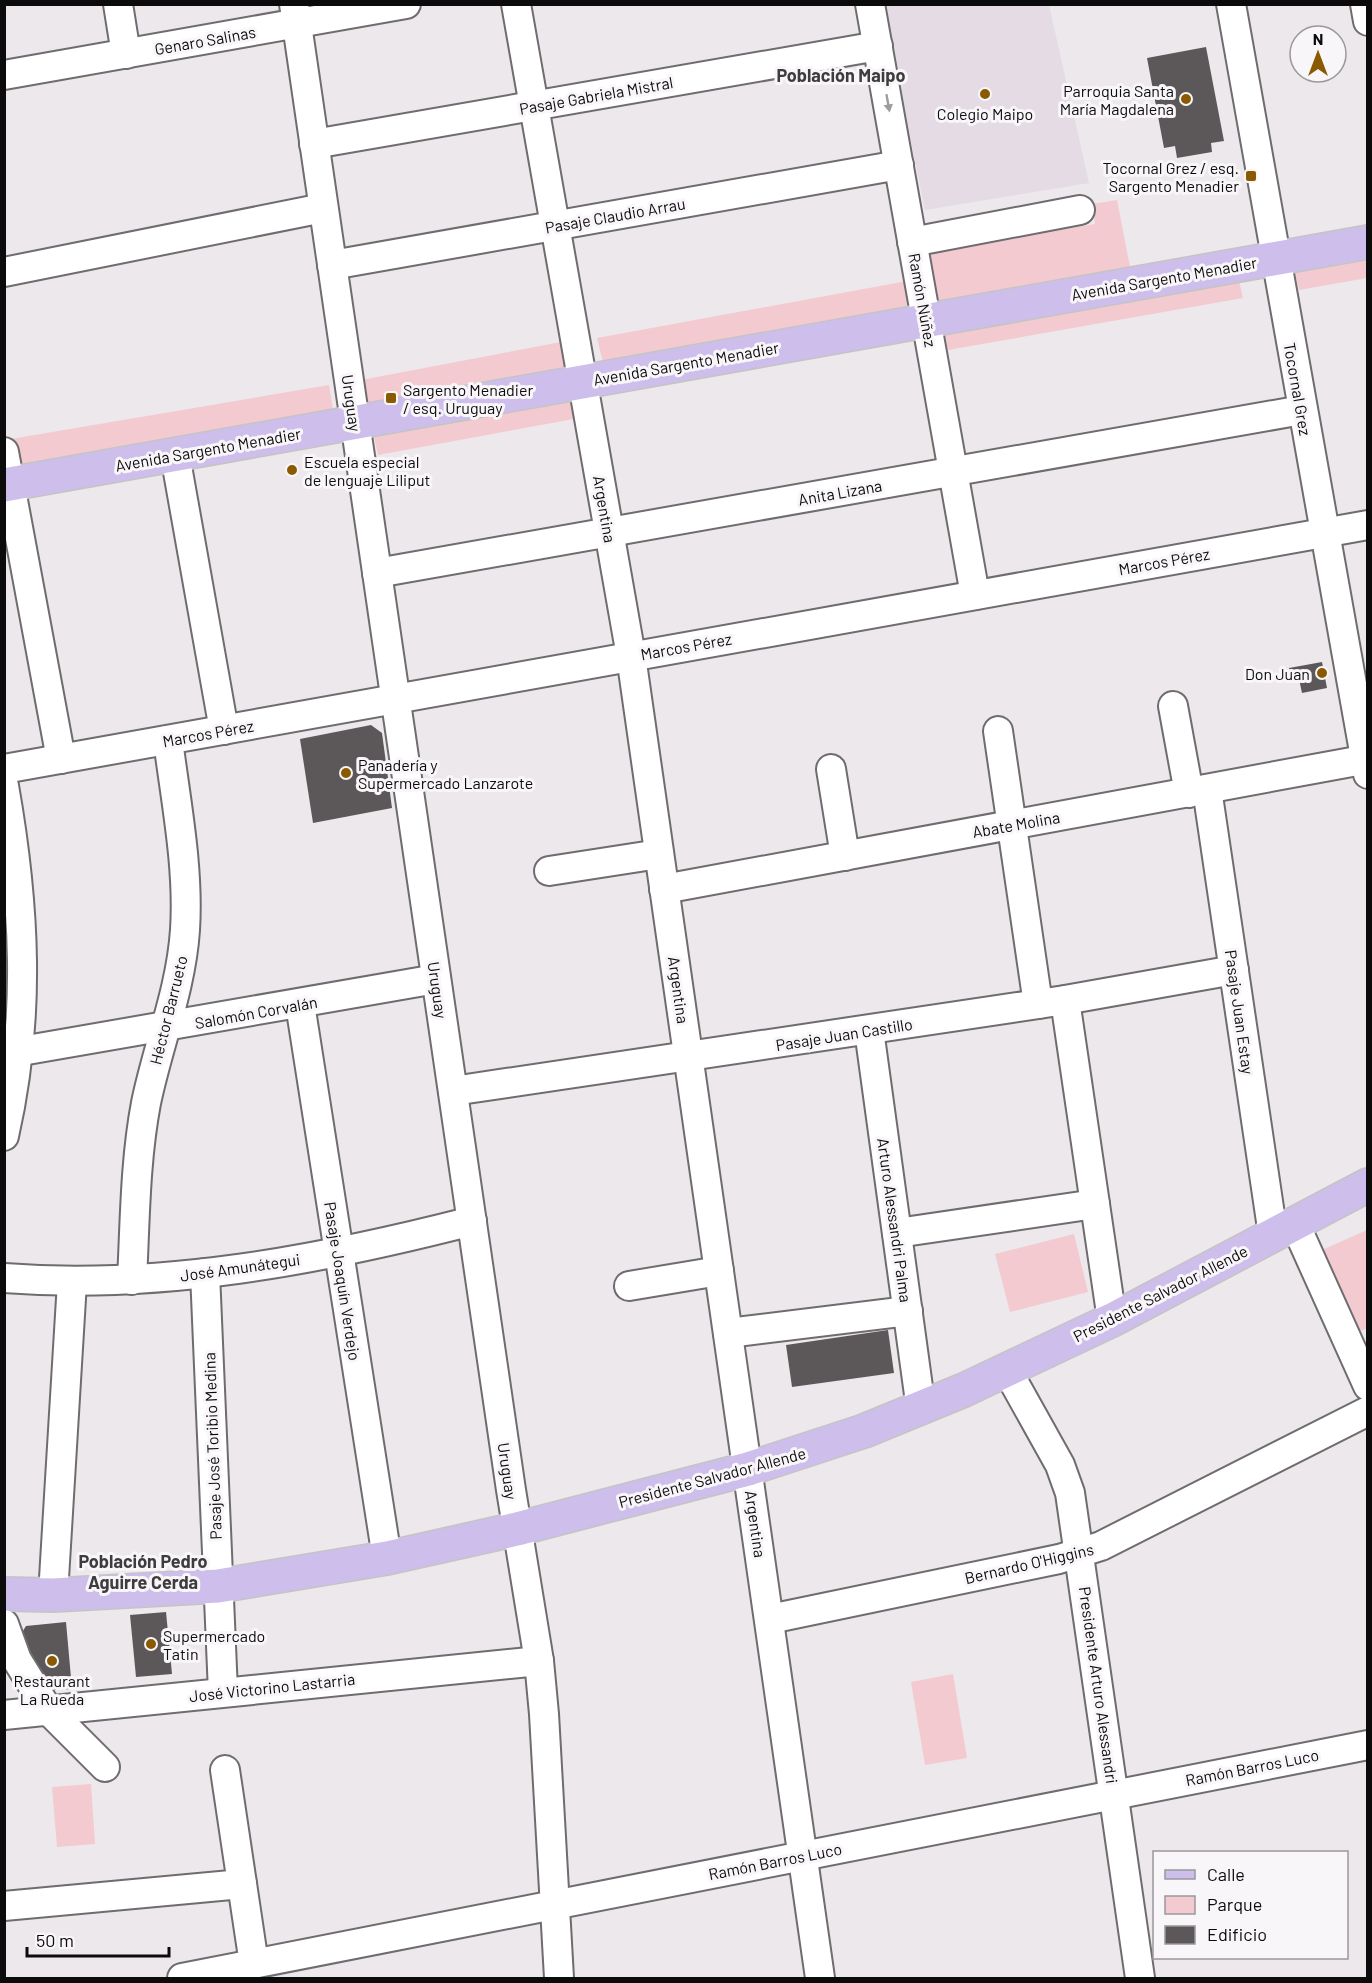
<svg xmlns="http://www.w3.org/2000/svg" width="1372" height="1983" font-family="Barlow,sans-serif">
	<style>
		.built { fill: #e4dbe5 }
		.green { fill: #f4cad1 }
		.building { fill: #5c585a }
		.lines { fill: none; stroke-linecap: round; stroke-linejoin: round }
		.minor-casing { stroke: #6f6c70; stroke-width: 32 }
		.major-casing { stroke: #c5c4c5; stroke-width: 36 }
		.minor { stroke: #fff; stroke-width: 28 }
		.major { stroke: #cebeeb; stroke-width: 33 }
		.oneway { fill: #9e9d9e }
		.poi-dot { fill: #8a5a00; stroke: #f9f6fa; stroke-width: 2 }
		.labels { text-anchor: middle; dominant-baseline: central; stroke-width: 6; stroke-linejoin: round; paint-order: stroke }
		.street-label { font-size: 16px; fill: #0c0b0c; stroke: #f9f6fa }
		.poi-label { font-size: 16px; fill: #0c0b0c; stroke: #f9f6fa; text-anchor: start }
		.neighbourhood-label { font-size: 18px; font-weight: bold; fill: #3f3c3f; stroke: #f9f6fa }
	</style>
	<rect width="100%" height="100%" fill="#ece8ec"/>
	<polygon class="built" points="883,5 1049,5 1089,183 925,210"/>
	<g class="green">
		<polygon points="1117,200 1132,277 939,308 927,251 1095,224 1092,204"/>
		<polygon points="1367,257 1367,278 1299,290 1294,270"/>
		<polygon points="1238,277 1243,298 948,350 943,330"/>
		<polygon points="907,281 910,299 906,311 604,367 597,338"/>
		<polygon points="561,342 565,366 557,375 381,406 365,404 361,380"/>
		<polygon points="329,385 334,415 18,473 11,439"/>
		<polygon points="570,401 574,419 378,455 374,436 385,428"/>
		<polygon points="1367,1230 1367,1328 1358,1332 1322,1250"/>
		<polygon points="1074,1234 1088,1292 1010,1312 995,1254"/>
		<polygon points="953,1674 967,1758 925,1765 911,1682"/>
		<polygon points="91,1784 95,1844 57,1847 52,1787"/>
	</g>
	<g class="building">
		<polygon points="1206,47 1224,141 1211,143 1212,152 1177,158 1175,146 1164,148 1147,58"/>
		<polygon points="1322,662 1327,688 1302,693 1299,679 1291,680 1289,668"/>
		<polygon points="371,725 382,733 392,808 313,823 300,739"/>
		<polygon points="888,1330 894,1373 792,1387 786,1345"/>
		<polygon points="166,1612 172,1674 136,1677 130,1615"/>
		<polygon points="66,1622 72,1689 51,1690 21,1634 26,1626"/>
	</g>
	<g class="lines">
		<g class="minor-casing">
			<g id="minor">
				<polyline points="118,4 126,54"/>
				<polyline points="294,4 511,1490 539,1661 544,1714 559,1978"/>
				<polyline points="516,4 631,656 820,1978"/>
				<polyline points="870,4 975,595"/>
				<polyline points="1231,4 1368,774"/>
				<polyline points="1365,4 1368,21"/>
				<polyline points="4,75 406,4"/>
				<polyline points="314,144 878,46"/>
				<polyline points="912,242 1080,210"/>
				<polyline points="332,265 899,165"/>
				<polyline points="4,272 323,208"/>
				<polyline points="4,452 61,759"/>
				<polyline points="175,455 224,730"/>
				<polyline points="377,573 1302,410"/>
				<polyline points="1173,706 1189,793"/>
				<polyline points="998,731 1038,1004"/>
				<polyline points="4,769 1368,525"/>
				<polyline points="831,769 845,856"/>
				<path d="M4,786C25,905 31,1017 4,1136"/>
				<polyline points="1207,789 1273,1235"/>
				<polyline points="549,871 659,854"/>
				<polyline points="664,889 1368,759"/>
				<polyline points="1065,1000 1112,1320"/>
				<polyline points="300,1004 387,1558"/>
				<polyline points="869,1030 921,1409"/>
				<polyline points="4,1054 436,979"/>
				<polyline points="453,1091 1065,1000 1234,970"/>
				<polyline points="1295,1224 1368,1386"/>
				<polyline points="897,1233 1095,1204"/>
				<polyline points="205,1273 223,1692"/>
				<path d="M4,1278C162,1290 320,1260 472,1221"/>
				<path d="M132,1280C135,1221 135,1161 146,1103C158,1045 181,990 185,930C189,867 176,803 168,740"/>
				<polyline points="629,1286 719,1271"/>
				<polyline points="728,1333 908,1311"/>
				<polyline points="1007,1370 1060,1465 1070,1493 1140,1978"/>
				<polyline points="53,1595 72,1282"/>
				<polyline points="770,1619 1059,1559 1101,1546 1368,1411"/>
				<polyline points="4,1624 17,1660 48,1710 105,1767"/>
				<polyline points="4,1715 539,1661"/>
				<polyline points="225,1770 254,1964"/>
				<polyline points="4,1906 242,1884"/>
				<polyline points="182,1978 1368,1745"/>
			</g>
		</g>
		<g class="major-casing">
			<g id="major">
				<polyline points="4,485 1368,242"/>
				<polyline points="4,1594 53,1595 218,1586 387,1558 517,1529 748,1469 864,1431 964,1390 1112,1320 1368,1185"/>
			</g>
		</g>
		<use href="#minor" class="minor"/>
		<use href="#major" class="major"/>
	</g>
	<defs><path id="oneway-solid" d="M-6-.8H1V-3.2L6.5 0L1 3.2V.8H-6Z" transform="scale(1.5)"/></defs>
	<use class="oneway" href="#oneway-solid" transform="translate(888 103) rotate(80)"/>
	<g class="poi-dot">
		<circle cx="985" cy="94" r="6"/>
		<circle cx="1186" cy="99" r="6"/>
		<rect x="1245" y="170" width="12" height="12" rx="3"/>
		<rect x="385" y="392" width="12" height="12" rx="3"/>
		<circle cx="292" cy="470" r="6"/>
		<circle cx="1322" cy="673" r="6"/>
		<circle cx="346" cy="773" r="6"/>
		<circle cx="151" cy="1644" r="6"/>
		<circle cx="52" cy="1661" r="6"/>
	</g>
	<g class="labels">
		<g class="street-label">
			<text transform="translate(205 40) rotate(-10)">Genaro Salinas</text>
			<text transform="translate(596 95) rotate(-10)">Pasaje Gabriela Mistral</text>
			<text transform="translate(615 215) rotate(-10)">Pasaje Claudio Arrau</text>
			<text transform="translate(1164 278) rotate(-10)">Avenida Sargento Menadier</text>
			<text transform="translate(923 300) rotate(80)">Ramón Núñez</text>
			<text transform="translate(686 363) rotate(-10)">Avenida Sargento Menadier</text>
			<text transform="translate(1298 389) rotate(80)">Tocornal Grez</text>
			<text transform="translate(352 403) rotate(82)">Uruguay</text>
			<text transform="translate(208 449) rotate(-10)">Avenida Sargento Menadier</text>
			<text transform="translate(840 492) rotate(-10)">Anita Lizana</text>
			<text transform="translate(605 509) rotate(80)">Argentina</text>
			<text transform="translate(1164 561) rotate(-10)">Marcos Pérez</text>
			<text transform="translate(686 646) rotate(-10)">Marcos Pérez</text>
			<text transform="translate(208 733) rotate(-10)">Marcos Pérez</text>
			<text transform="translate(1016 824) rotate(-10)">Abate Molina</text>
			<text transform="translate(438 990) rotate(82)">Uruguay</text>
			<text transform="translate(679 990) rotate(82)">Argentina</text>
			<text transform="translate(168 1010) rotate(-76)">Héctor Barrueto</text>
			<text transform="translate(256 1012) rotate(-10)">Salomón Corvalán</text>
			<text transform="translate(1240 1012) rotate(82)">Pasaje Juan Estay</text>
			<text transform="translate(844 1034) rotate(-9)">Pasaje Juan Castillo</text>
			<text transform="translate(895 1220) rotate(82)">Arturo Alessandri Palma</text>
			<text transform="translate(240 1267) rotate(-8)">José Amunátegui</text>
			<text transform="translate(343 1281) rotate(81)">Pasaje Joaquín Verdejo</text>
			<text transform="translate(1160 1293) rotate(-27)">Presidente Salvador Allende</text>
			<text transform="translate(212 1446) rotate(-92)">Pasaje José Toribio Medina</text>
			<text transform="translate(508 1471) rotate(82)">Uruguay</text>
			<text transform="translate(712 1477) rotate(-15)">Presidente Salvador Allende</text>
			<text transform="translate(756 1524) rotate(82)">Argentina</text>
			<text transform="translate(1029 1563) rotate(-13)">Bernardo O'Higgins</text>
			<text transform="translate(1099 1685) rotate(82)">Presidente Arturo Alessandri</text>
			<text transform="translate(272 1687) rotate(-6)">José Victorino Lastarria</text>
			<text transform="translate(1252 1767) rotate(-11)">Ramón Barros Luco</text>
			<text transform="translate(775 1861) rotate(-11)">Ramón Barros Luco</text>
		</g>
		<g class="poi-label">
			<text x="1174" y="90" text-anchor="end">Parroquia Santa<tspan x="1174" dy="18">María Magdalena</tspan></text>
			<text x="985" y="113" text-anchor="middle">Colegio Maipo</text>
			<text x="1239" y="167" text-anchor="end">Tocornal Grez / esq.<tspan x="1239" dy="18">Sargento Menadier</tspan></text>
			<text x="403" y="389">Sargento Menadier<tspan x="403" dy="18">/ esq. Uruguay</tspan></text>
			<text x="304" y="461">Escuela especial<tspan x="304" dy="18">de lenguaje Liliput</tspan></text>
			<text x="1310" y="673" text-anchor="end">Don Juan</text>
			<text x="358" y="764">Panadería y<tspan x="358" dy="18">Supermercado Lanzarote</tspan></text>
			<text x="163" y="1635">Supermercado<tspan x="163" dy="18">Tatin</tspan></text>
			<text x="52" y="1680" text-anchor="middle">Restaurant<tspan x="52" dy="18">La Rueda</tspan></text>
		</g>
		<g class="neighbourhood-label">
			<text x="841" y="75">Población Maipo</text>
			<text x="143" y="1561">Población Pedro<tspan x="143" dy="21">Aguirre Cerda</tspan></text>
		</g>
	</g>
	<rect width="1372" height="1983" fill="none" stroke="#0c0b0c" stroke-width="12"/>
	<rect x="1153" y="1851" width="195" height="108" fill="#f9f6fa" stroke="#9a989b" stroke-width="1.5"/>
	<rect x="1165" y="1870" width="30" height="9" fill="#cebeeb" stroke="#9a989b" stroke-width="1.5"/>
	<text x="1207" y="1881" font-size="18" fill="#0c0b0c">Calle</text>
	<rect x="1165" y="1896" width="30" height="18" fill="#f4cad1" stroke="#9a989b" stroke-width="1.5"/>
	<text x="1207" y="1911" font-size="18" fill="#0c0b0c">Parque</text>
	<rect x="1165" y="1926" width="30" height="18" fill="#5c585a" stroke="#9a989b" stroke-width="1.5"/>
	<text x="1207" y="1941" font-size="18" fill="#0c0b0c">Edificio</text>
	<g transform="translate(1318 54)"><circle r="28" fill="#f9f6fa" stroke="#9a989b" stroke-width="1.5"/>
	<path d="M0-4.5L10 22L0 15L-10 22Z" fill="#8a5a00"/>
	<text y="-9" font-size="16" font-weight="bold" text-anchor="middle" fill="#0c0b0c">N</text>
	</g>
	<path d="M27 1947v9h142v-9" fill="none" stroke="#0c0b0c" stroke-width="3"/>
	<text x="36" y="1947" font-size="18" fill="#0c0b0c" stroke="#f9f6fa" stroke-width="4.5" paint-order="stroke">50 m</text>
</svg>
